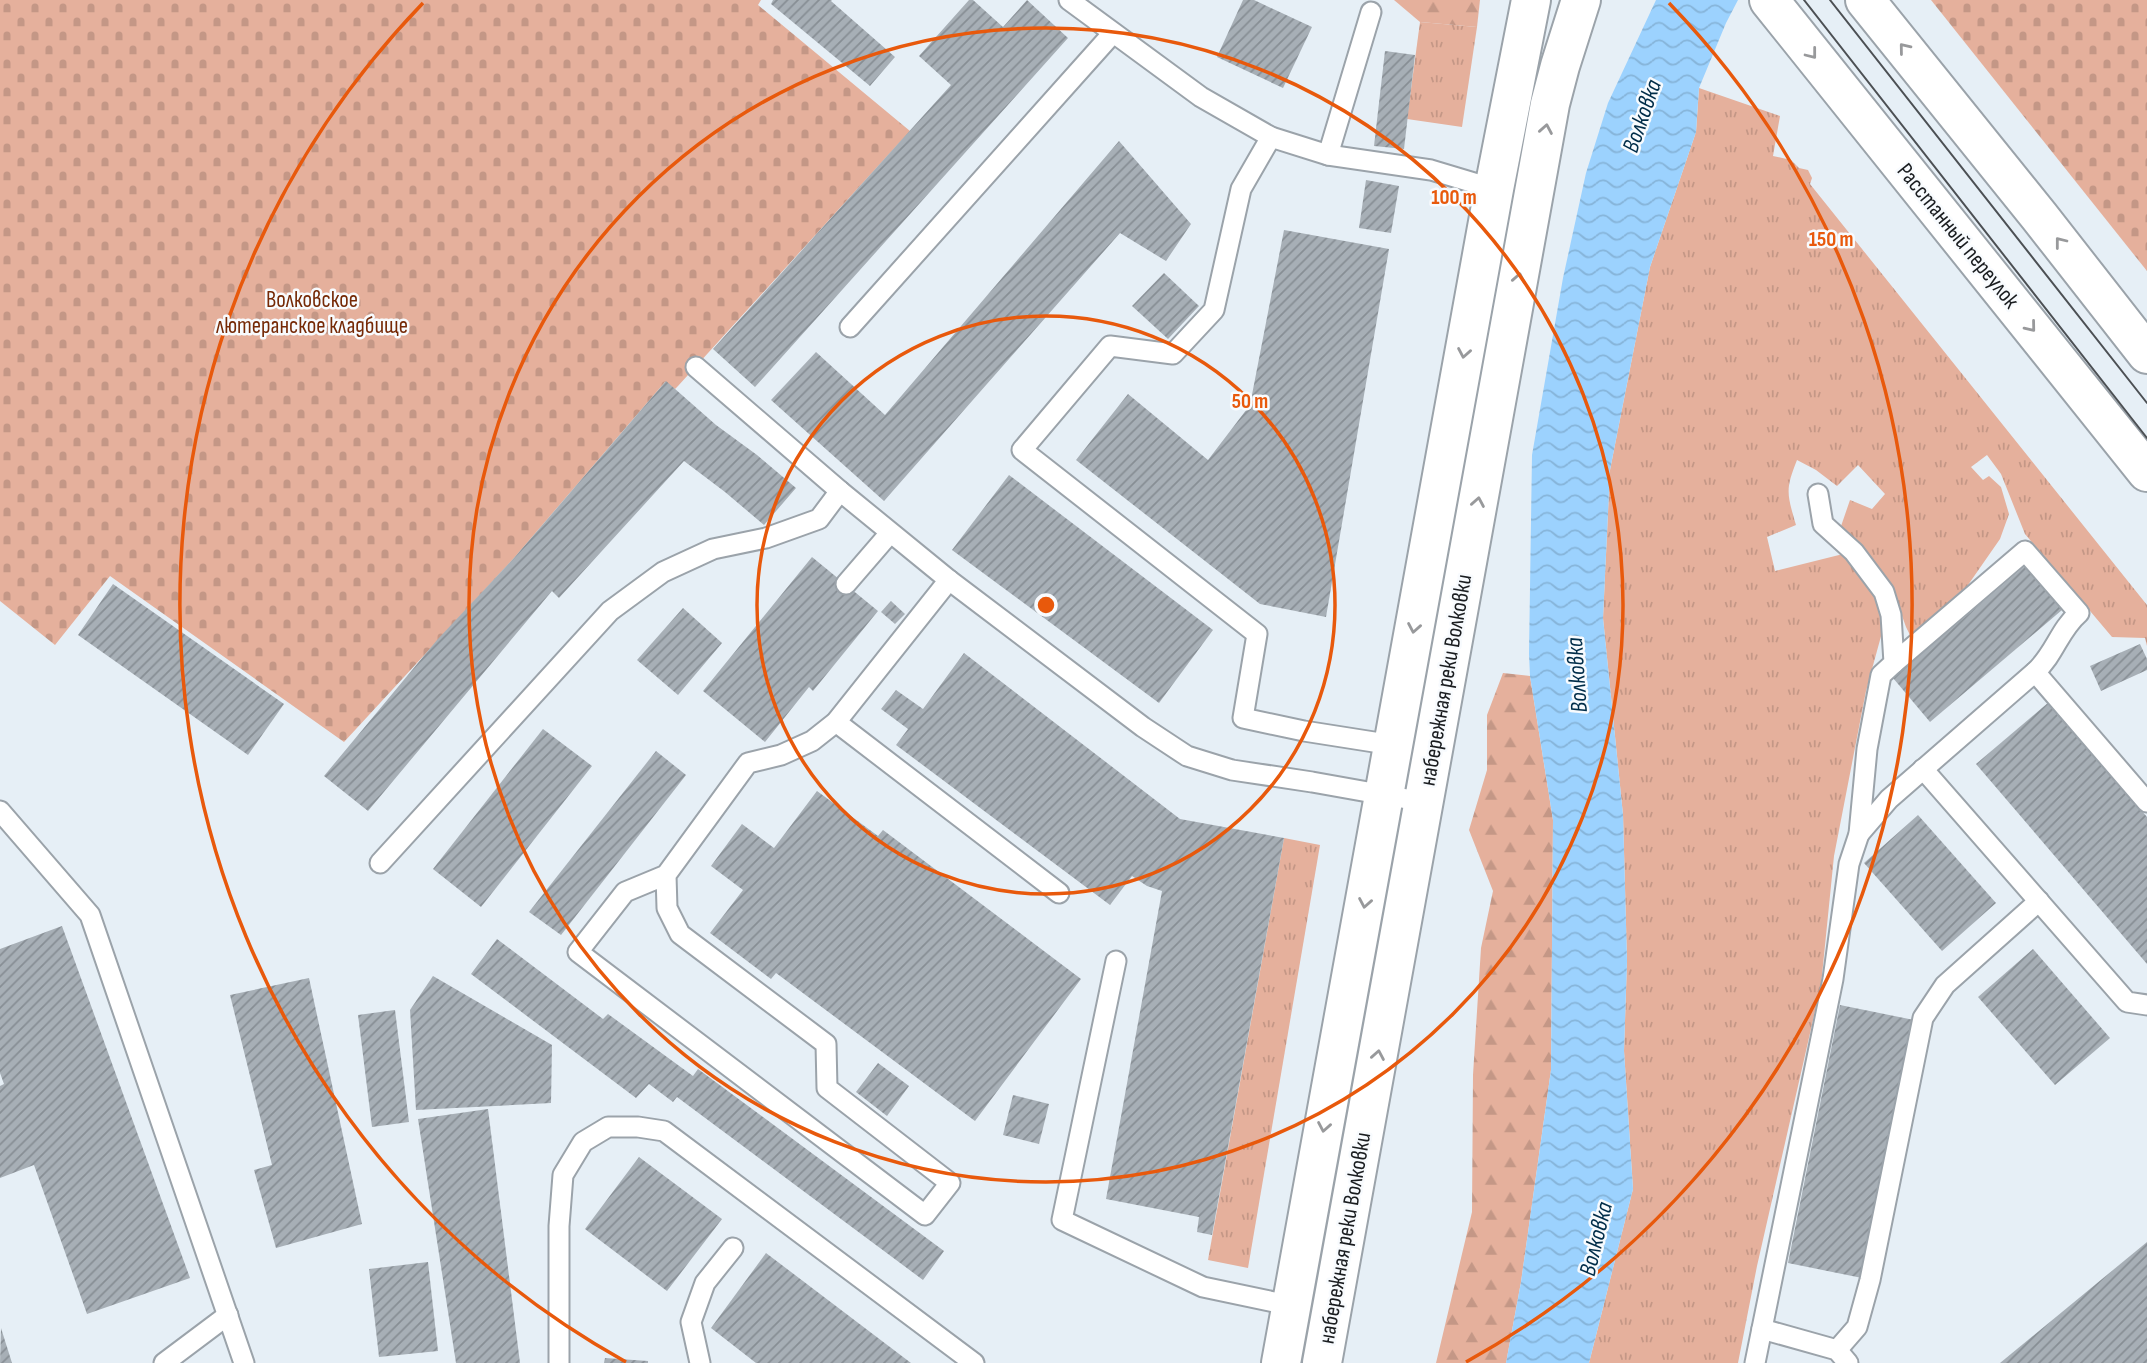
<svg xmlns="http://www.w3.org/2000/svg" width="2147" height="1363" font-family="'Sofia Sans Condensed',sans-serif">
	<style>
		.grass { fill: url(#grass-tufts) }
		.forest { fill: url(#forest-firs) }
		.cemetery { fill: url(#cemetery-stones) }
		.water { fill: url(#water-waves) }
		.building { fill: url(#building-hatch) }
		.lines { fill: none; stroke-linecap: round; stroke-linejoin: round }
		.service-casing { stroke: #9ba3aa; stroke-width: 23 }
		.minor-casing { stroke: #9ba3aa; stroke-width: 42 }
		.tertiary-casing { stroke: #9ba3aa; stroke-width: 42 }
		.service { stroke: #fff; stroke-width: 19 }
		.minor { stroke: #fff; stroke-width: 38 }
		.tertiary { stroke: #fff; stroke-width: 38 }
		.tram { stroke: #4c5054; stroke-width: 2 }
		.oneway { stroke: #98999b }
		.ring { fill: none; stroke: #e8590c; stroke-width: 3.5 }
		.labels { text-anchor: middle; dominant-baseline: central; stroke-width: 5; stroke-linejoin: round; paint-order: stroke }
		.street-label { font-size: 23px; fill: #1a1d20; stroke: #f8fbfe }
		.park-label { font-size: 23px; fill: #752906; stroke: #f8fbfe }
		.water-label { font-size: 24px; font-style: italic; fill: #012d49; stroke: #f8fbfe }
		.centre { fill: #e8590c; stroke: #f8fbfe; stroke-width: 3.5 }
		.ring-label { font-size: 21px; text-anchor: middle; font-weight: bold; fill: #e8590c; stroke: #f8fbfe; stroke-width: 5; stroke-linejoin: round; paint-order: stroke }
	</style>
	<defs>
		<pattern id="grass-tufts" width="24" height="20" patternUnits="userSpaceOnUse" patternTransform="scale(1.75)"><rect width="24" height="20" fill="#e5b09c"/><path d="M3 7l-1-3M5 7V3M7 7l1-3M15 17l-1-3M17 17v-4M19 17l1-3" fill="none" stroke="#c49786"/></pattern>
		<pattern id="forest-firs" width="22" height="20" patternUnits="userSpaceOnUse" patternTransform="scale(1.75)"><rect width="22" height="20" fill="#e5b09c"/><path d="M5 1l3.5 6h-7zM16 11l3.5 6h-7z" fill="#c49786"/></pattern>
		<pattern id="cemetery-stones" width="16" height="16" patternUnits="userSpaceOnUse" patternTransform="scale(1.75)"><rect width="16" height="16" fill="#e5b09c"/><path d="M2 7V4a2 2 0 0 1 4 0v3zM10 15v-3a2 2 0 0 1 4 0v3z" fill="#c49786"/></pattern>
		<pattern id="water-waves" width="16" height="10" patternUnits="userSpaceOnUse" patternTransform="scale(1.75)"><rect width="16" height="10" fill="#9cd2fe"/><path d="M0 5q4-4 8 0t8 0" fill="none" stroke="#86b4d9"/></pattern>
		<pattern id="building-hatch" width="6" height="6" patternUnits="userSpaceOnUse" patternTransform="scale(1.75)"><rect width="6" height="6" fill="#a7afb6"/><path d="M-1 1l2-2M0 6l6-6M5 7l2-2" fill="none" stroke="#878e94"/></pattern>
	</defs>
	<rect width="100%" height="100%" fill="#e6eff6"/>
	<g class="grass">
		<polygon points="1420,22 1477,27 1462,127 1407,119"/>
		<path d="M1699,88L1780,116L1773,156L1791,160L1799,168L1808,170L1812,178L1810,184L2147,605V646L2145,638L2112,637L2025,534L2001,474L1987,455L1971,467L1983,480L1989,476L2001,487L2009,514L2000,539L1968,585L1911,637L1906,627L1891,585L1863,546L1839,532L1850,500L1872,509L1885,494L1858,465L1837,486L1816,470L1797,460C1785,490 1787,494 1796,525L1767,537L1775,571L1843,554L1876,590L1883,629L1866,691L1834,856L1821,985L1757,1266L1738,1363H1589L1633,1189L1624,1051L1627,961L1623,815L1603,618L1610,470L1650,267L1696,132Z"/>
		<polygon points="1284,838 1320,845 1248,1268 1208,1260"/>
	</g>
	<g class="forest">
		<polygon points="1394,0 1480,0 1477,27 1420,22"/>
		<polygon points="1503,673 1530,676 1553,820 1551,1070 1521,1282 1506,1363 1436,1363 1472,1212 1473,1075 1481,948 1493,891 1469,830 1487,770 1487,715"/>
	</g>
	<g class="cemetery">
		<polygon points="0,0 761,0 758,5 910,131 678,386 675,389 665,382 514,558 344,742 110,576 55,645 0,601"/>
		<polygon points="1931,0 2147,0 2147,271"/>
	</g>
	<polygon class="water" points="1656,0 1738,0 1726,23 1699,88 1696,132 1650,267 1610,470 1603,618 1623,815 1627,961 1624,1051 1633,1189 1589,1363 1506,1363 1521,1282 1551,1070 1553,820 1530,676 1529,654 1532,455 1563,278 1586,173 1608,103"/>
	<g class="building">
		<polygon points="773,0 832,0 831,1 895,57 870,86 771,4"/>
		<polygon points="969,0 973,0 1003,27 1027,0 1068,38 755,387 713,349 951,85 919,56"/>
		<polygon points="1243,0 1254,0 1312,27 1283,88 1217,57"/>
		<polygon points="1385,51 1415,55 1404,149 1374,146"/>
		<polygon points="1119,141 1191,224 1166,261 1120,233 884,501 771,400 816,352 885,415"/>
		<polygon points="1366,180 1399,186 1391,233 1359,228"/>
		<polygon points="1284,230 1389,249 1326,617 1260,604 1076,460 1128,394 1208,460 1250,405"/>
		<polygon points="1164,273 1199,306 1168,339 1132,306"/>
		<polygon points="666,381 716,425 757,455 796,488 764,525 725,492 684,461 559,598 552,591 368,811 324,776 437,640 514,558"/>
		<polygon points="1009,475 1213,630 1159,703 952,550"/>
		<polygon points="812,557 878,611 813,691 809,687 765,742 703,691"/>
		<polygon points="2025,566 2062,610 1930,722 1893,678"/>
		<polygon points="113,584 284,704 248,755 78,635"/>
		<polygon points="891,601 905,614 895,624 881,612"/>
		<polygon points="683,608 722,643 678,695 637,660"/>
		<polygon points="2140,644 2147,659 2147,670 2101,691 2090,666"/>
		<polygon points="964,653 1180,819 1284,838 1212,1235 1197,1232 1199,1217 1106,1199 1162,891 1147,886 1132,876 1110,905 896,745 908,729 881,709 896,690 923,709"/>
		<polygon points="2049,702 2147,817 2147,964 1976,764"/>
		<polygon points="543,729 592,766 481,907 433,869"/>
		<polygon points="656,751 686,775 561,935 529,912"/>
		<polygon points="817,791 878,836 883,830 1081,979 975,1121 776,973 771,979 710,933 743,890 711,866 742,824 774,848"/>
		<polygon points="1918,815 1996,903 1942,951 1864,863"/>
		<polygon points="62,926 190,1278 87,1314 34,1165 0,1178 0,1086 4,1084 0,1073 0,949"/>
		<polygon points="497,939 603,1019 608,1014 693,1076 698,1069 944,1251 923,1280 677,1097 673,1102 649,1084 636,1098 471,974"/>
		<polygon points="2033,949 2110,1038 2055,1085 1978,997"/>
		<polygon points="433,976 552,1045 551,1103 416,1110 410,1010"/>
		<polygon points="309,978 362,1224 276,1248 254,1170 272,1165 230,995"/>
		<polygon points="1840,1005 1914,1020 1862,1278 1788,1263"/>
		<polygon points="395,1010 409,1122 372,1127 358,1015"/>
		<polygon points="878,1063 909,1086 887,1116 856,1092"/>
		<polygon points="1013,1095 1049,1104 1039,1144 1003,1135"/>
		<polygon points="488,1109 520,1363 456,1363 418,1119"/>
		<polygon points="639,1157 722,1219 667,1291 585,1229"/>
		<polygon points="2147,1242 2147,1363 2000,1363"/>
		<polygon points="766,1253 911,1363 756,1363 711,1328"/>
		<polygon points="428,1262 438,1351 379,1357 369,1269"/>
		<polygon points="1,1328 12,1363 0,1363"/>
		<polygon points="605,1358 648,1361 648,1363 604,1363"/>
	</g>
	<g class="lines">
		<g class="service-casing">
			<g id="service">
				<polyline points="1069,0 1201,97 1271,137 1328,155 1431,170 1501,191"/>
				<polyline points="1271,137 1241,189 1214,310 1173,354 1110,346 1022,450 1257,634 1243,718 1304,731 1393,745"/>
				<polyline points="1328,155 1371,12"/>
				<polyline points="850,327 1113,33"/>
				<polyline points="696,367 840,491 949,580 1143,727 1187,756 1232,770 1312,782 1424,802"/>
				<polyline points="846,584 890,533"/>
				<path d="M1894,663L2025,551L2079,613C2059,630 2055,654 2035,672"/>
				<polyline points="836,722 1059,893"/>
				<polyline points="1923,769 2127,1002 2147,1005"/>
				<polyline points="0,811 90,915 244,1363"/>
				<polyline points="1859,834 1889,799 2035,672 2147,802"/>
				<polyline points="380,863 610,611 663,572 713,549 766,538 819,519 840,491"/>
				<polyline points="666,875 667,908 680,934 826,1044 827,1088 950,1183 925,1215 578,952 625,892 666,875 748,763 781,755 812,741 836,722 949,580"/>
				<polyline points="1116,961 1062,1220 1203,1287 1298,1307"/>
				<polyline points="1762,1329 1837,1350 1848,1363"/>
				<polyline points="1837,1350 1857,1327 1870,1280 1923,1018 1945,985 2039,901"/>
				<polyline points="164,1363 228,1315"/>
				<polyline points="559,1363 559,1226 563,1175 583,1142 608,1127 638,1127 664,1131 974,1363"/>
				<polyline points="700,1363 691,1322 705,1283 733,1248"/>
				<polyline points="1755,1363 1833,979 1849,864 1859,834 1867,749 1881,675 1894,663 1891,615 1884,592 1854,552 1823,524 1818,494"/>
			</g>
		</g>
		<g class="minor-casing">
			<g id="minor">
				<polyline points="1769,0 2147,472"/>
				<polyline points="1865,0 2039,216 2147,354"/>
			</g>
		</g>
		<g class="tertiary-casing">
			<g id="tertiary">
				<polyline points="1281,1363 1494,189 1531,0"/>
				<polyline points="1322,1363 1550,104 1560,66 1581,0"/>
			</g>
		</g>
		<use href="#service" class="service"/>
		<use href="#minor" class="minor"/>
		<use href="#tertiary" class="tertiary"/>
		<g class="tram">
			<polyline points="1804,0 2147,438"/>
			<polyline points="1830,0 2147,403"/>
		</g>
	</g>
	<defs><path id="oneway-chevron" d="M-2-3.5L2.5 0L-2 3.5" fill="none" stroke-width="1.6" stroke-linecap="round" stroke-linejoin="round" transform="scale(1.75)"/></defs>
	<g class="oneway">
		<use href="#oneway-chevron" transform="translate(1904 48) rotate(-129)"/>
		<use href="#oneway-chevron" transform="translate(1812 54) rotate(52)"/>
		<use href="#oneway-chevron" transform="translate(1546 129) rotate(-80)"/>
		<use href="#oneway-chevron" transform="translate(2060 242) rotate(-128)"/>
		<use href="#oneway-chevron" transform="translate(1519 278) rotate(-80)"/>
		<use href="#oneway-chevron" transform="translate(2031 327) rotate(51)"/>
		<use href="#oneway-chevron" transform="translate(1464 353) rotate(100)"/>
		<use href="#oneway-chevron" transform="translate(1478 502) rotate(-80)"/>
		<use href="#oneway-chevron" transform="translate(1414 628) rotate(100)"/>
		<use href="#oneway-chevron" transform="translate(1365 903) rotate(100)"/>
		<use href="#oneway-chevron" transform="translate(1378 1055) rotate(-80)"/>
		<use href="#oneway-chevron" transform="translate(1324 1127) rotate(100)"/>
	</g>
	<g class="ring">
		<circle cx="1046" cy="605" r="289"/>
		<circle cx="1046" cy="605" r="577"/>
		<path d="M626 1362A866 866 0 0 1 423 3M1669 3A866 866 0 0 1 1466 1362"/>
	</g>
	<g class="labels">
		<g class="street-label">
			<text transform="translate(1958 236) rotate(51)">Расстанный переулок</text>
			<text transform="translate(1446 680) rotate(-80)">набережная реки Волковки</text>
			<text transform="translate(1345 1238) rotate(-80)">набережная реки Волковки</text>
		</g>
		<g class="park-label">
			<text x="312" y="300">Волковское<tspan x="312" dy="26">лютеранское кладбище</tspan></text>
		</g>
		<g class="water-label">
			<text transform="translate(1642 116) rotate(-71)">Волковка</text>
			<text transform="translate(1577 675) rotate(-94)">Волковка</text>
			<text transform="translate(1596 1239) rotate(-76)">Волковка</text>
		</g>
	</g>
	<circle cx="1046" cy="605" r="10" class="centre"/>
	<g class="ring-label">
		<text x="1454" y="204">100 m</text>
		<text x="1831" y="246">150 m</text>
		<text x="1250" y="408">50 m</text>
	</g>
</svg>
